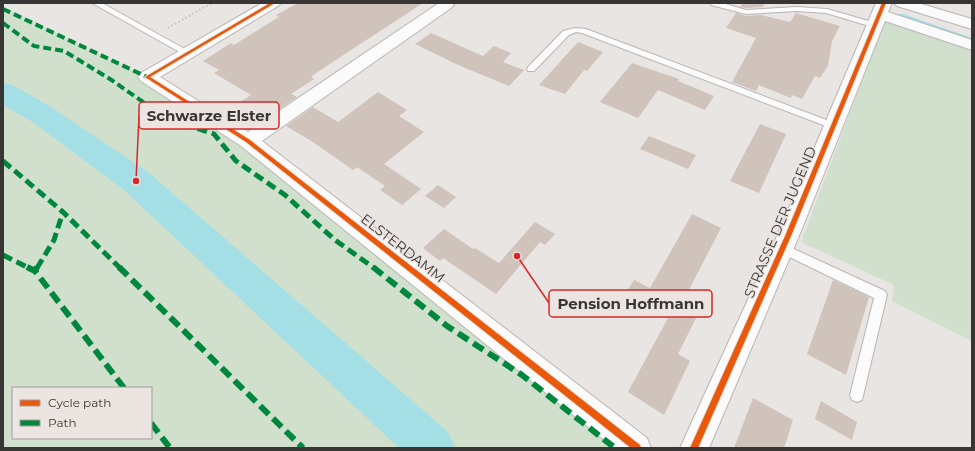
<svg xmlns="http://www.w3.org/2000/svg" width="975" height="451" font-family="Montserrat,sans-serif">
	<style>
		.green { fill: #d0e0cc; fill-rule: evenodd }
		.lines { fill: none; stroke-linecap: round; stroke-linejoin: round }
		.stream { fill: #a4dfe6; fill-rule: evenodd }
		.river { fill: #a4dfe6; fill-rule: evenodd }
		.building { fill: #cfc3bb }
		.lane-casing { stroke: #b8b5b4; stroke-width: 2 }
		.street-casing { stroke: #b8b5b4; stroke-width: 2 }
		.path { stroke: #c5c4c4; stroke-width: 2; stroke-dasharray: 1.5 2.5; stroke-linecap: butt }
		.lane { fill: #fcfbfb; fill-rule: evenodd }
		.street { fill: #fcfbfb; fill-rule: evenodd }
		.quiet-far2 { stroke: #00873e; stroke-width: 4; stroke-dasharray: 8 4; stroke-linecap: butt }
		.quiet-far1 { stroke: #00873e; stroke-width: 5; stroke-dasharray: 10 5; stroke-linecap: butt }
		.quiet { stroke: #00873e; stroke-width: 6; stroke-dasharray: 12 6; stroke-linecap: butt }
		.cycleway-casing { stroke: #ebe4e0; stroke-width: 2 }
		.cycleway { fill: #e8590c; fill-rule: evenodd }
		.labels { text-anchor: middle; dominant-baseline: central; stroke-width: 3; stroke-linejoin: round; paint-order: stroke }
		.street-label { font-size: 14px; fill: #383634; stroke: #ebe4e0 }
		.leader { fill: none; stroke: #d62828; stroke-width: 1.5 }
		.callout-dot { fill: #d62828; stroke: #ebe4e0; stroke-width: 1.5 }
		.callout { fill: #ebe4e0; stroke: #d62828; stroke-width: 1.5 }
		.callout-label { font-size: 15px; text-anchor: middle; font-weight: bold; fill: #383634 }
	</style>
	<rect width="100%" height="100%" fill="#e8e5e3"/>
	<g class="green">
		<path d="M3,7L147,77L248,141L637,448H3ZM13,388H151V438H13Z"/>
		<polygon points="885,20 972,50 972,341 892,301 894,285 801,242"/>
	</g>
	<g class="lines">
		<polygon class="stream" points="899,14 903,14 972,38 972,40 899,16"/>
		<polygon class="river" points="3,83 13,85 51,107 148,172 448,432 455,448 399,448 124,190 31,121 3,105"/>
	</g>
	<g class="building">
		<polygon points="298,3 423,3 316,73 311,77 314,79 291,94 297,97 270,115 263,110 255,115 237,104 251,95 214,73 219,70 203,61 231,43 234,45 279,17 276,15"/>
		<polygon points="743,3 765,3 763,7 746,8 740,7"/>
		<polygon points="736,13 746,16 761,15 790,22 796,13 840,26 832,41 828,66 820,78 815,76 802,99 792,95 791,98 759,85 756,91 732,82 756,38 726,28"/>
		<polygon points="431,33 483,56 494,46 511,53 503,62 524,70 509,86 458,65 415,44"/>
		<polygon points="578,42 603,52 587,71 584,70 565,94 539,85"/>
		<polygon points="632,63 679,79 678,81 714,96 705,110 658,90 638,118 600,102"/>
		<polygon points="378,92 407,110 399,116 424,132 384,164 421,189 402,205 380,190 385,186 357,167 353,170 313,142 286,126 313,107 338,122"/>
		<polygon points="760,124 786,134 759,193 730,181"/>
		<polygon points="649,136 696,155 688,169 640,149"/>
		<polygon points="438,185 456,197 444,208 425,196"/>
		<polygon points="692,214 721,228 681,305 698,314 678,354 690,361 664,415 628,392 668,318 625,294 634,280 650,288"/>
		<polygon points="535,222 555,234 545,245 540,242 496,294 443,258 440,261 423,248 444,229 473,249 475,248 499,263"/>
		<polygon points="833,280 869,297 846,375 807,354"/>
		<polygon points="753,398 793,420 784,448 734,448"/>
		<polygon points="821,401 857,422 852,440 815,419"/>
	</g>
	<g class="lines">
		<g class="lane-casing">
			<g id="lane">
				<polygon points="92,3 102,3 192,53 188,56 185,55"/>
				<polygon points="710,3 722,3 746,10 797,7 827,9 879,24 880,26 876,28 826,13 797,11 746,14 711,5"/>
				<polygon points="575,28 586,29 837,124 839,126 837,128 831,128 582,33 576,32 569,35 534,71 528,71 527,69 528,67 563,31"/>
				<polygon points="783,244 885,291 887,295 862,400 857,402 852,400 850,395 874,298 779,252 777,249 779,246"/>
			</g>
		</g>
		<g class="street-casing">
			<g id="street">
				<polygon points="262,3 281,3 278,6 160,77 248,132 439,3 452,3 454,5 451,8 262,141 647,438 651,448 614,448 241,146 141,81 138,77 141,73"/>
				<polygon points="876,3 892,3 888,12 972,40 972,50 885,21 799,236 709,448 680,448 777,236"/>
				<polygon points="894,3 918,3 972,19 972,29 897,6"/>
			</g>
		</g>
		<polyline class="path" points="168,28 212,3"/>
		<use href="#lane" class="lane"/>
		<use href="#street" class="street"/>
		<g class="quiet-far2">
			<polyline points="3,9 147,77"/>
			<polyline points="3,23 34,46 64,51 110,79 166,118 172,120"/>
		</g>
		<g class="quiet-far1">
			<polyline points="169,119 214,134 236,161 285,195 335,240 374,268"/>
			<polyline points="3,161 63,212 120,268"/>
			<polyline points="3,255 29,268"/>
			<polyline points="37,268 54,240 63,212"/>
		</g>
		<g class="quiet">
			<polyline points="27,267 35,271 124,388"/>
			<polyline points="119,267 303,448"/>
			<polyline points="373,267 447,326 522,375 615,448"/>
			<polyline points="35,271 37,267"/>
			<polyline points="151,423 170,448"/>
		</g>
		<g class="cycleway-casing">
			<g id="cycleway">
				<polygon points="270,3 275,3 150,77 250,140 640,445 641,448 631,448 246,142 145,77"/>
				<polygon points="882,3 886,3 791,236 698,448 690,448 785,236"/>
			</g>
		</g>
		<use href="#cycleway" class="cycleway"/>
	</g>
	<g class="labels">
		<g class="street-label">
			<text transform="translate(780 222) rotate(-67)">STRASSE DER JUGEND</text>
			<text transform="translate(403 248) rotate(38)">ELSTERDAMM</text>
		</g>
	</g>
	<path class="leader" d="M136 181L139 116M517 256L549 303"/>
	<g class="callout-dot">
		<circle cx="136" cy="181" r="4"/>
		<circle cx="517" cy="256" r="4"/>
	</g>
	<g class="callout">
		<rect x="139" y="102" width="140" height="27" rx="4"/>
		<rect x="549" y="290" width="163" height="27" rx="4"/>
	</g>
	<g class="callout-label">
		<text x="209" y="121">Schwarze Elster</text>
		<text x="631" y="309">Pension Hoffmann</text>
	</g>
	<rect width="975" height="451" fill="none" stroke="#383634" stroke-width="8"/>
	<rect x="12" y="387" width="140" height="52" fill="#ebe4e0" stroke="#a39e9b"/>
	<rect x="20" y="400" width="20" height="6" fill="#e8590c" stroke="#a39e9b"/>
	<text x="48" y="407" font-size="12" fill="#383634">Cycle path</text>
	<rect x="20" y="420" width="20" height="6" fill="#00873e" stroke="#a39e9b"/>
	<text x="48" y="427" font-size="12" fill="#383634">Path</text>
</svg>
